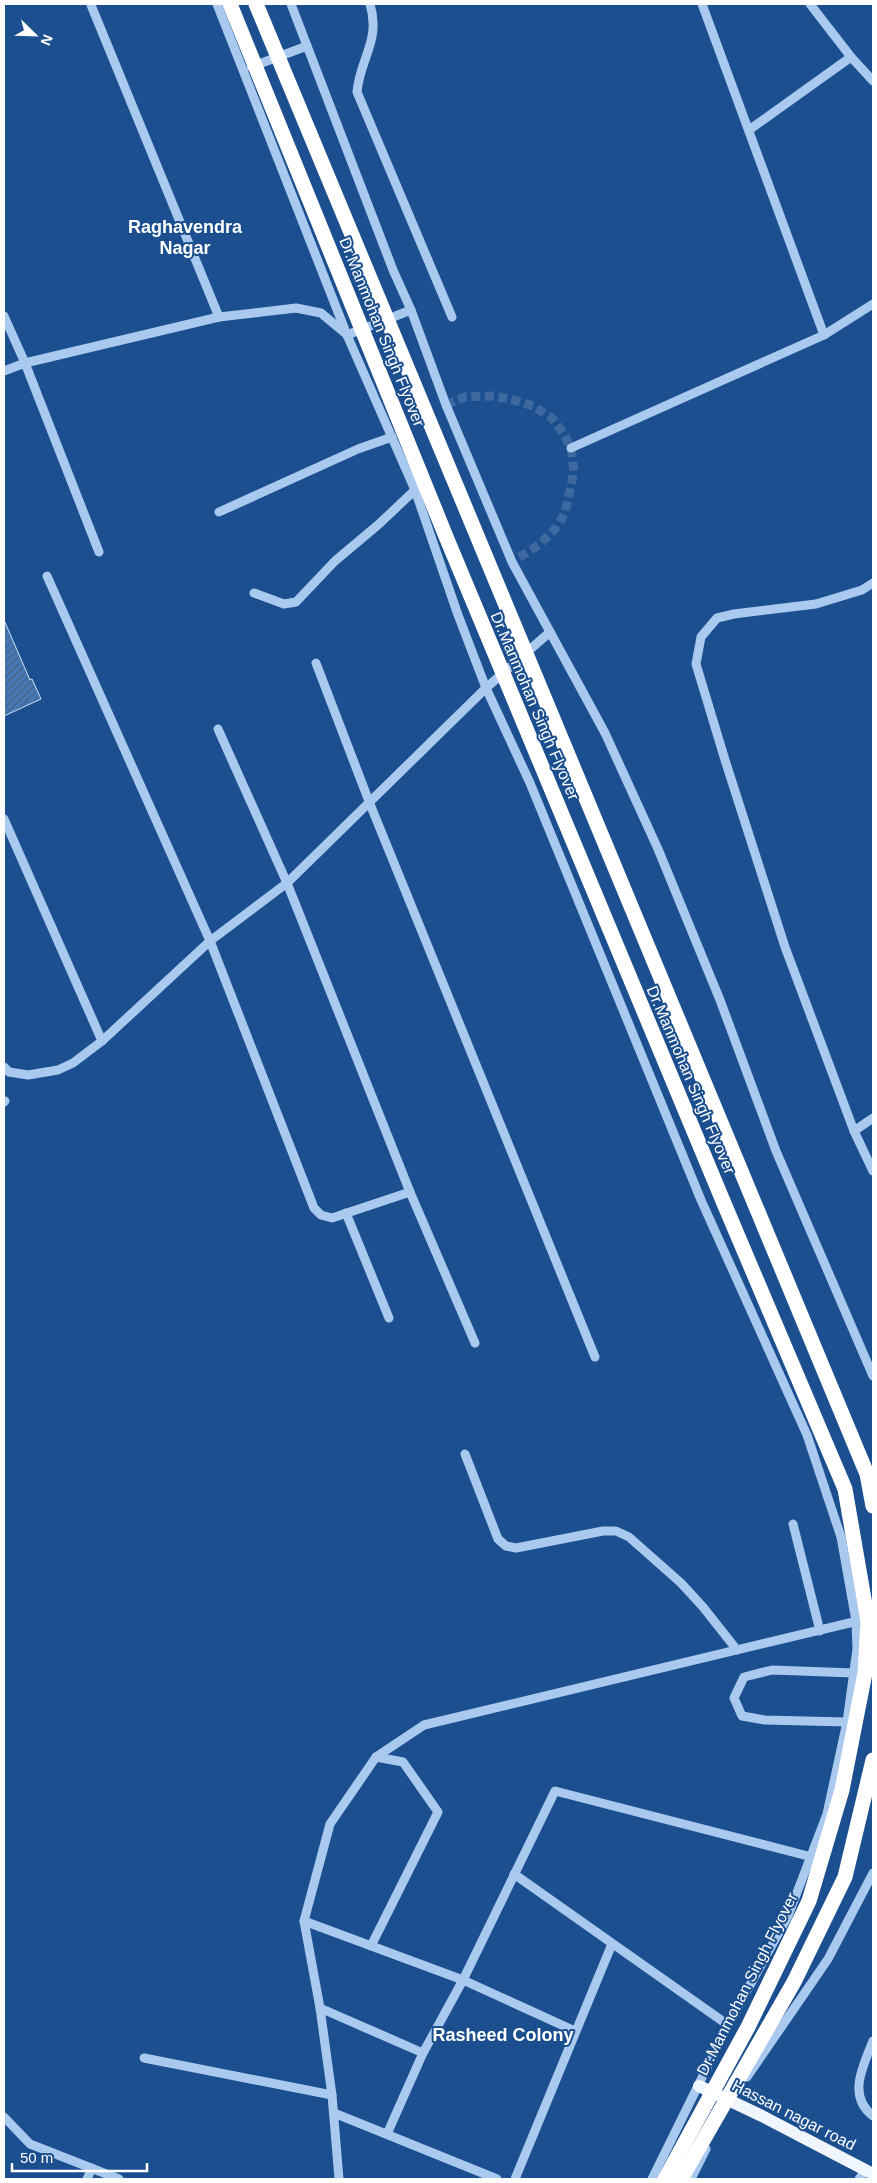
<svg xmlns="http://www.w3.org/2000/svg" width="877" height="2183" font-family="Helvetica,sans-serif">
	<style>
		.building { fill: url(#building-hatch); stroke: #cfe3fa }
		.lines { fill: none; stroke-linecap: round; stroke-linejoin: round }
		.minor-tunnel { stroke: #3d69a0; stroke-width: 9; stroke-dasharray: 9 4.5; stroke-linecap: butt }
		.minor { stroke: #a9c9ee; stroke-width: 9 }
		.major { stroke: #f0f6ff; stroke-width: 12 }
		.highway-bridge { stroke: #fff; stroke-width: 15 }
		.labels { text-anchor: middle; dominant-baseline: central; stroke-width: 4; stroke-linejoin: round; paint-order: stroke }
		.street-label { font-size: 16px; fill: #fff; stroke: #1b4f8f }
		.neighbourhood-label { font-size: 18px; font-weight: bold; fill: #fff; stroke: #1b4f8f }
	</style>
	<defs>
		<pattern id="building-hatch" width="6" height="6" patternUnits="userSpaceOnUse" patternTransform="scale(1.25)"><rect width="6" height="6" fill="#4478b7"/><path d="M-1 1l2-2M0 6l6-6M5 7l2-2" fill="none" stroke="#486282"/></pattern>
	</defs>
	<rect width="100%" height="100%" fill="#1b4f8f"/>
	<polygon class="building" points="4,620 30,680 32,679 41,699 4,716"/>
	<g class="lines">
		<polyline class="minor-tunnel" points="446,405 464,397 490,396 511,399 533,406 552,418 564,434 571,448 574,471 565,513 556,528 539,545 512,562"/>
		<g class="minor">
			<polyline points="217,4 347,335 415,490 458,615 486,688 530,783 701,1200 807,1435 841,1537 856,1621 857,1649 847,1722 827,1814 788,1916 728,2025 652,2179"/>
			<polyline points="291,4 393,270 411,310 446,405 512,562 605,733 658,849 720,1000 776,1151 873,1376"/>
			<path d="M370,4C381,41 360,58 357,92L452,317"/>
			<polyline points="91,5 219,317"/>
			<polyline points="851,57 873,81"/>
			<polyline points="251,67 307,46"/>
			<polyline points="749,130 851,57 810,4"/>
			<polyline points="4,316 25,363 99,552"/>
			<polyline points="347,335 411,310"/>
			<polyline points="824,335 873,304"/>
			<polyline points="4,371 25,363 219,317 296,308 321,313 345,333"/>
			<polyline points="571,448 824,335 702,4"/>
			<polyline points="219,512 358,449 392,437"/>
			<polyline points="47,576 210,941 314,1208 321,1215 332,1218 410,1192"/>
			<polyline points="873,583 862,590 816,604 734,614 717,618 701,637 696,664 725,760 785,947 854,1131 873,1171"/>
			<polyline points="254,593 284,604 296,602 335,561 379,524 415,490"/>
			<polyline points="316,663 370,804 595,1357"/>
			<polyline points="218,729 287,883 410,1192 475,1343"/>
			<polyline points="4,819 102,1041"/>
			<polyline points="4,1067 9,1072 28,1075 58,1070 73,1063 102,1041 210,941 287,883 486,688 550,632"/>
			<polyline points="4,1102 5,1101"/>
			<polyline points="854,1131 873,1118"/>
			<polyline points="346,1213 389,1318"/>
			<polyline points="465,1454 498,1539 506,1546 516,1548 603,1531 616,1531 629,1537 681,1583 703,1607 737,1650"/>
			<polyline points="793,1524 820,1631"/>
			<polyline points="847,1722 765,1720 742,1716 734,1698 744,1677 772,1670 854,1673"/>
			<polyline points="514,1874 728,2025"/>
			<polyline points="304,1921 463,1980 575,2031"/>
			<polyline points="371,1946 438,1812 403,1762 376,1757"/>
			<polyline points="320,2008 423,2053"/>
			<path d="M873,2041C863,2066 847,2096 873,2116"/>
			<polyline points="144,2058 332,2095"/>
			<polyline points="747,2077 828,1959 873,1873"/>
			<polyline points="334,2113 497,2179"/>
			<polyline points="4,2117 30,2144 119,2179"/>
			<polyline points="387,2134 423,2053 463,1980 555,1791 812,1857"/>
			<polyline points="87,2179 92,2168"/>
			<polyline points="339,2179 332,2095 320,2008 304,1921 330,1824 376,1757 424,1725 862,1620"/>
			<polyline points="515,2179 612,1944"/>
			<polyline points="691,2179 706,2149"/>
			<polyline points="859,2179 866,2170"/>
		</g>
		<polyline class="major" points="699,2086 762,2116 873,2174"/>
		<g class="highway-bridge">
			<polyline points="230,4 447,539 723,1201 845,1489 868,1622 865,1673 842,1790 809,1901 748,2027 665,2179"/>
			<polyline points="256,4 867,1474 873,1506"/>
			<polyline points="681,2179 794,1982 845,1877 873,1760"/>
		</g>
	</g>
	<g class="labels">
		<g class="street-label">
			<text transform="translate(382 332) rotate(68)">Dr.Manmohan Singh Flyover</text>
			<text transform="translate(535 706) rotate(67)">Dr.Manmohan Singh Flyover</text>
			<text transform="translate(691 1080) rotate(67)">Dr.Manmohan Singh Flyover</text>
			<text transform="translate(747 1984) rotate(-63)">Dr.Manmohan Singh Flyover</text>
			<text transform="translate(794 2115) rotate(27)">Hassan nagar road</text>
		</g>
		<g class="neighbourhood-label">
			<text x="185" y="227">Raghavendra<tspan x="185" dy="21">Nagar</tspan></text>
			<text x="503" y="2035">Rasheed Colony</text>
		</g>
	</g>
	<rect width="877" height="2183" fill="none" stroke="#ffffff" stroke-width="10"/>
	<g transform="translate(35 35) rotate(113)" stroke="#1b4f8f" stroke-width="4" paint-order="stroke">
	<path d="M0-4L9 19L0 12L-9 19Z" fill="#ffffff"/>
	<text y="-8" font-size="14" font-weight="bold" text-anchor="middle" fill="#ffffff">N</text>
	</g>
	<path d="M12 2163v8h135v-8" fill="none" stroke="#ffffff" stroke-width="2.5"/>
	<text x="20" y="2163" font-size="15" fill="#ffffff" stroke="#1b4f8f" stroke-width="4" paint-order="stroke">50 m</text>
</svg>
